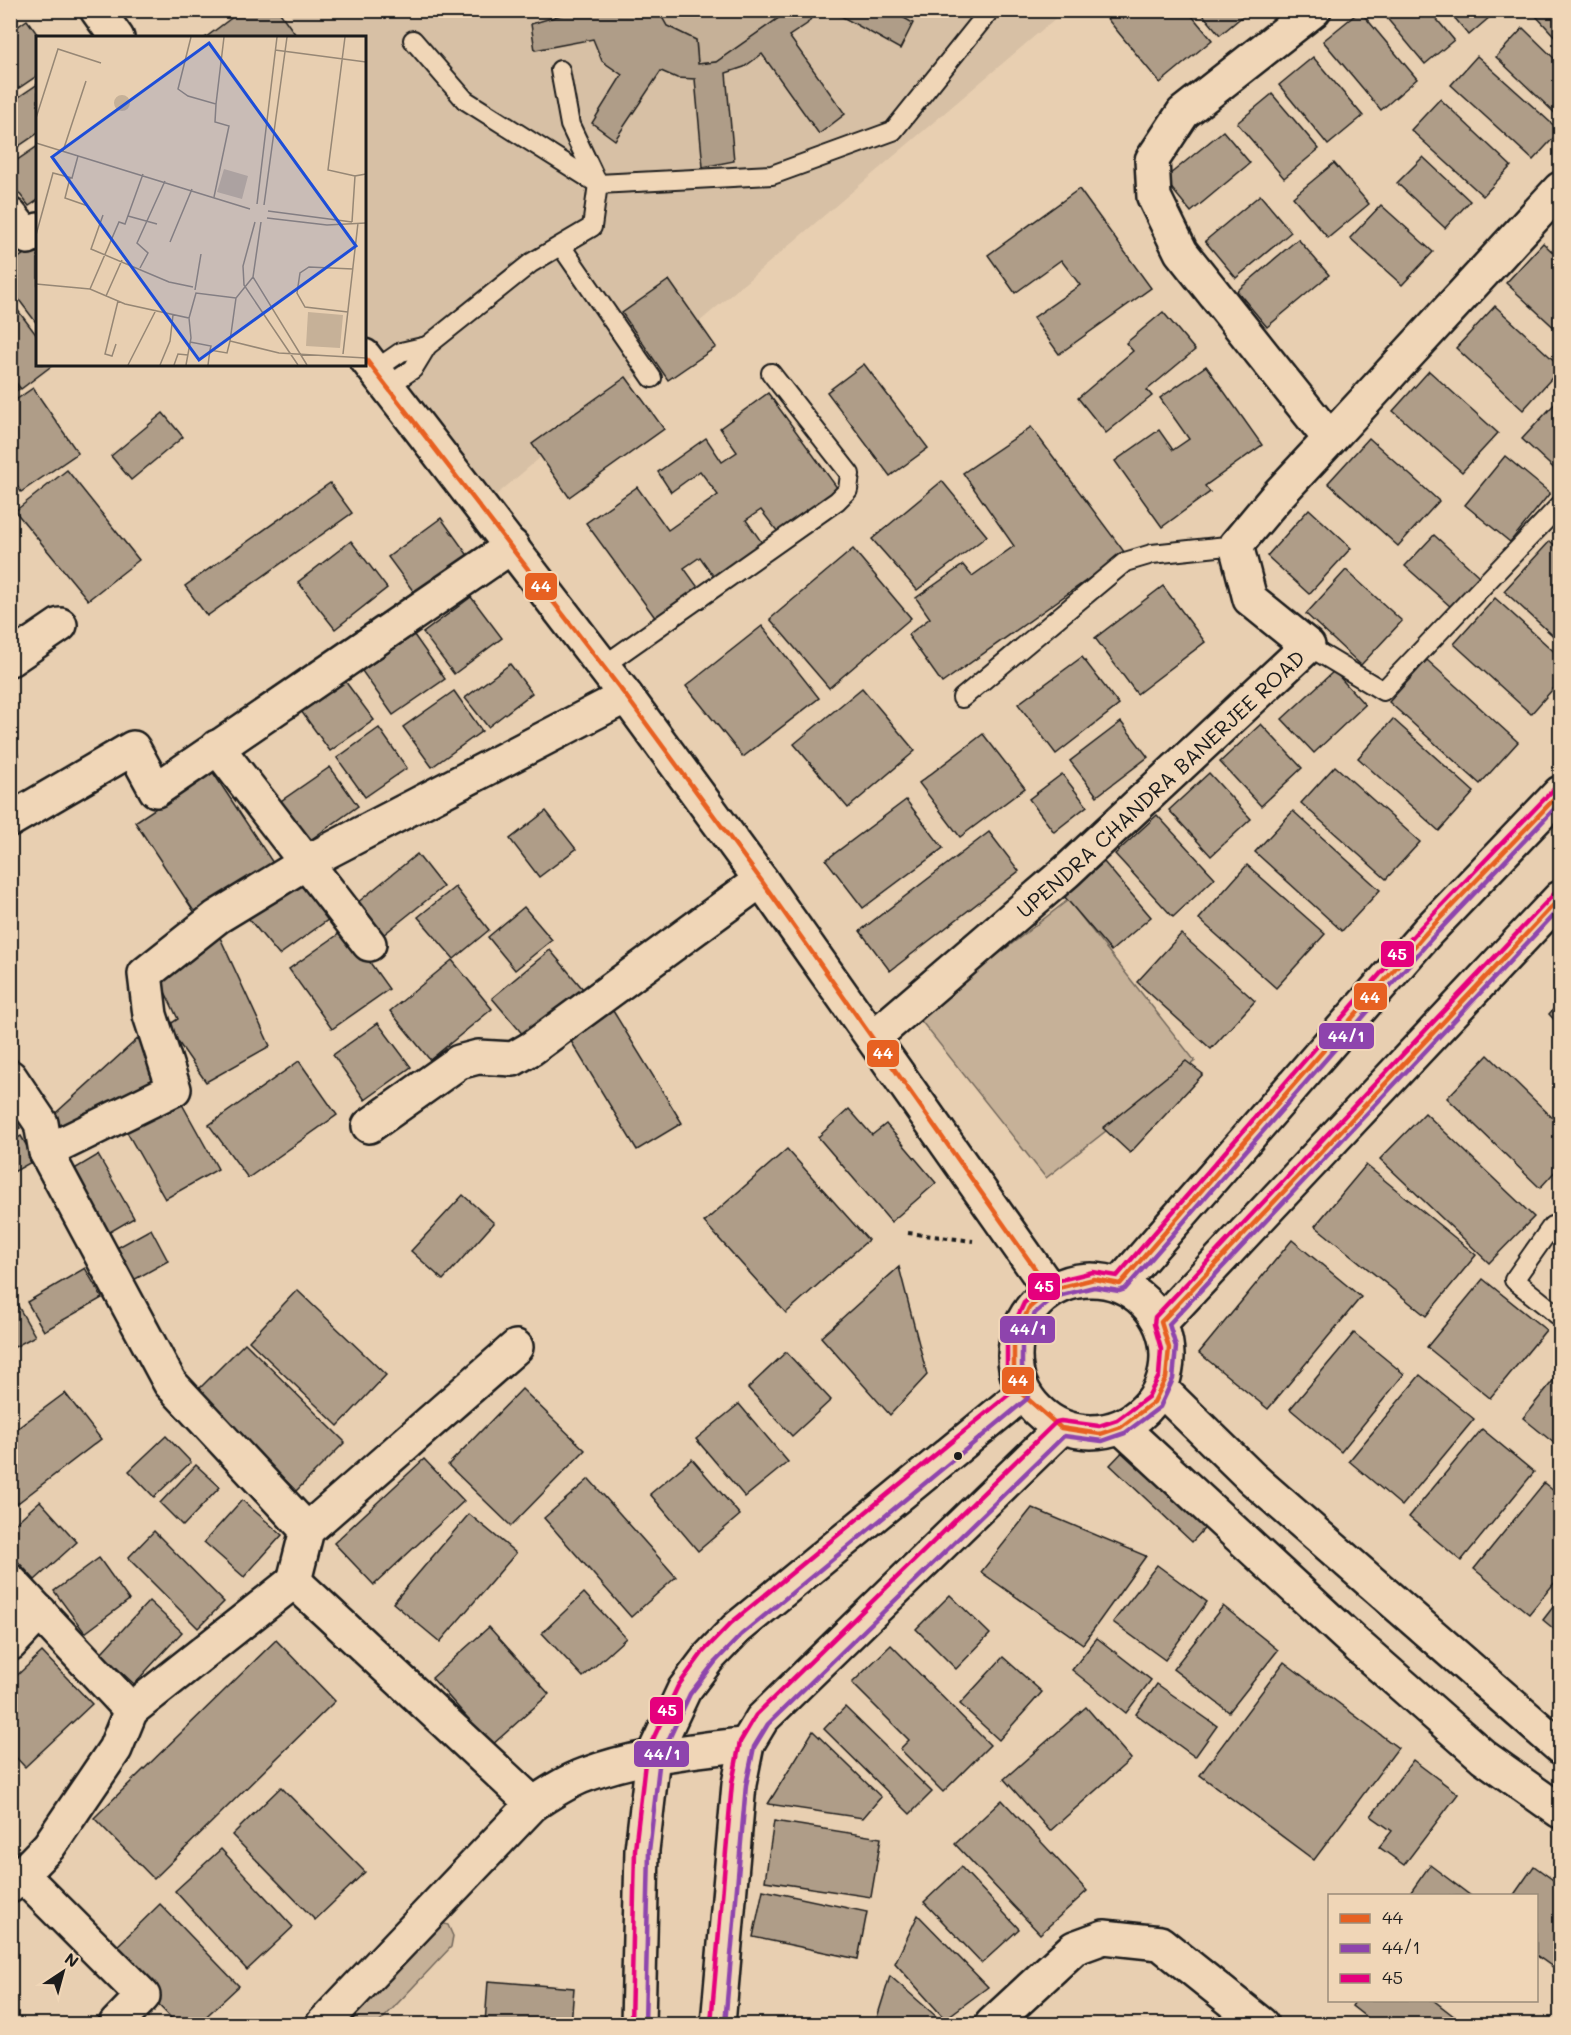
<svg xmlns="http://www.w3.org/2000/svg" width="1571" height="2035" font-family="Mali,sans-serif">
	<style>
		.built { fill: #d7c0a5 }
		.green { fill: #c6b198; stroke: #71665a; stroke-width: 1.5 }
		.building { fill: #af9d88; stroke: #1c1c1c; stroke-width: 1.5 }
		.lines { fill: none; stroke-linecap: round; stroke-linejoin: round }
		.lane-casing { stroke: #1c1c1c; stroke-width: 22 }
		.street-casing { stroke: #1c1c1c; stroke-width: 38 }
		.secondary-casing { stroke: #1c1c1c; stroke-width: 38 }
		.primary-casing { stroke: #1c1c1c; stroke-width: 38 }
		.path { stroke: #1c1c1c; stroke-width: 4; stroke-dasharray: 4.5 4.5; stroke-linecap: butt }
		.lane { stroke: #f0d6b7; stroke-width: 18 }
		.street { stroke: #f0d6b7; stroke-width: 33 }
		.secondary { stroke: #f0d6b7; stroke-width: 33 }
		.primary { stroke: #f0d6b7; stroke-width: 33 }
		.bus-1-casing { stroke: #f0d6b7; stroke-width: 9 }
		.bus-2-casing { stroke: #f0d6b7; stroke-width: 9 }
		.bus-3-casing { stroke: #f0d6b7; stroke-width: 9 }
		.bus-1 { stroke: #e76122; stroke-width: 4.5 }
		.bus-2 { stroke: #8e44ad; stroke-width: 4.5 }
		.bus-3 { stroke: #e5007d; stroke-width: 4.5 }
		.bus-dot { fill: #1c1c1c; stroke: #f0d6b7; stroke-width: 2 }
		.labels { text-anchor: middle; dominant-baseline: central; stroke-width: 6; stroke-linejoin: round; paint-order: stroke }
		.street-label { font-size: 21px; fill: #1c1c1c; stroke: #f0d6b7 }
		.inset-road { fill: none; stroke: #968775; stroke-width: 1.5 }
		.view { fill: #1d4ed8; fill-opacity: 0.15; stroke: #1d4ed8; stroke-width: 3 }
		.inset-edge { fill: none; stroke: #1c1c1c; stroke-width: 3 }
		.line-badge { stroke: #f0d6b7; stroke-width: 2 }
		.badge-label { font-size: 16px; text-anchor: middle; font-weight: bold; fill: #fff }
	</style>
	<rect width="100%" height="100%" fill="#e8cfb1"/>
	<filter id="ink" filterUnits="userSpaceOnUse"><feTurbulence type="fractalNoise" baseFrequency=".0167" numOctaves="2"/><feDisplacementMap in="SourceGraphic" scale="12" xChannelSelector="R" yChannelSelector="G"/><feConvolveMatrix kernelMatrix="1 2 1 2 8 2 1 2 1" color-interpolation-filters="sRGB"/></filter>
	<g filter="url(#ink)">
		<polygon class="built" points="300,10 1064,11 481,508 364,364 364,38 259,38"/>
		<g class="green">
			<polygon points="658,10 775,10 780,17 716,62 698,64 696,40 667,26"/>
			<polygon points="1068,900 1195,1061 1046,1178 918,1017"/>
			<polygon points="436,1921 448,1925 453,1936 451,1947 378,2024 327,2024"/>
		</g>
		<g class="building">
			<polygon points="242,10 278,10 298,38 205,38"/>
			<polygon points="578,10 658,10 667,26 696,40 698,64 716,62 780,17 775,10 817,10 807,24 789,36 845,114 819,134 762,54 744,67 726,73 734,161 703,167 695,79 677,78 661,71 615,140 592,123 622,75 602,61 593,39 535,50 531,24"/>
			<polygon points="830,10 890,10 913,23 900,49"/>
			<polygon points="1100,10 1187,10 1212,40 1160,83"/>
			<polygon points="1199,10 1250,10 1220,35"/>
			<polygon points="1380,10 1429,10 1454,40 1425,64"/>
			<polygon points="1448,10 1498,10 1469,35"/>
			<polygon points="1539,10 1560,10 1560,42 1535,15"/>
			<polygon points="1360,11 1417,79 1381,110 1323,41"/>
			<polygon points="27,20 40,38 38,38 38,75 10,94 10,32"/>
			<polygon points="1523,28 1560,64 1560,118 1496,57"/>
			<polygon points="1477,56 1560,131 1533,160 1451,85"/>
			<polygon points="1313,57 1363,116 1328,145 1279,85"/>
			<polygon points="38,84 38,133 10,152 10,103"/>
			<polygon points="1272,94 1319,149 1284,178 1237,123"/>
			<polygon points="1440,99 1511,166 1483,196 1411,130"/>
			<polygon points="1223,131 1250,163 1191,212 1164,179"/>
			<polygon points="38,146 38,200 29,206 10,182 10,165"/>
			<polygon points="1423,157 1470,201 1445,228 1397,183"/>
			<polygon points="1334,163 1369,204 1328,238 1293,197"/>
			<polygon points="1079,189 1151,288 1059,354 1033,318 1080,285 1061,260 1015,293 988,255"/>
			<polygon points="1260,195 1291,232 1236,278 1205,241"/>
			<polygon points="1381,205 1433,252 1402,285 1350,238"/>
			<polygon points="1298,239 1329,275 1267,327 1237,291"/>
			<polygon points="1543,243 1560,259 1560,333 1506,283"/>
			<polygon points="38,244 38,325 10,288 10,264"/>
			<polygon points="669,280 716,347 668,380 622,313"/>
			<polygon points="10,300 38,337 38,364 54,364 21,389 10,375"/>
			<polygon points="1495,306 1560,366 1560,369 1523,410 1456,348"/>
			<polygon points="1163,312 1195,350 1147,390 1152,396 1106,433 1078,398 1133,351 1126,343"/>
			<polygon points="864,364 928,448 890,476 827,392"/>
			<polygon points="1206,366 1262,445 1205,486 1210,492 1162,527 1115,461 1159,430 1173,450 1189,439 1160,398"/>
			<polygon points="1429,371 1498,433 1462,472 1393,411"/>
			<polygon points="626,377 664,429 569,497 532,444"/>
			<polygon points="10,379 19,389 10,395"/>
			<polygon points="33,388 78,453 21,492 10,476 10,404"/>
			<polygon points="768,393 841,493 781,536 761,510 746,520 765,547 717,581 700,557 684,568 702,593 659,623 586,523 637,487 668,530 718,495 700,471 671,492 658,472 706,438 722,462 737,452 720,428"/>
			<polygon points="1560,398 1560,474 1522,439"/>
			<polygon points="163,413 183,437 131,480 111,456"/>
			<polygon points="1031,427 1125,553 942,683 908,635 930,618 916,598 963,565 972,576 1014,546 963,473"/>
			<polygon points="1369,438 1439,501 1398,546 1328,483"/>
			<polygon points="1505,456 1550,493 1510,542 1465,505"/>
			<polygon points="67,470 139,560 88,600 15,511"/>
			<polygon points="942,481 987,536 917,590 872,539"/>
			<polygon points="330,483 352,513 207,616 185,586"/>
			<polygon points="1309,509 1351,548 1309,594 1267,556"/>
			<polygon points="441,518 472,561 419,599 388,557"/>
			<polygon points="1434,535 1479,576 1451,607 1405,566"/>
			<polygon points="351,541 387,588 335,629 298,582"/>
			<polygon points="1550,541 1560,550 1560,642 1504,591"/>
			<polygon points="853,549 911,618 829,688 770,619"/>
			<polygon points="1346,570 1402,621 1361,665 1306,614"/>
			<polygon points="1163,586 1205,642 1137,694 1095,638"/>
			<polygon points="471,597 502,638 454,674 423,633"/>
			<polygon points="1495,598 1560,657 1560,681 1531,714 1454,644"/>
			<polygon points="762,626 819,698 743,757 686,686"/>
			<polygon points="414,635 445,679 393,715 362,671"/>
			<polygon points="1082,657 1119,705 1056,754 1018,704"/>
			<polygon points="1427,660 1518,742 1480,784 1389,702"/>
			<polygon points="510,664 532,693 488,727 465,698"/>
			<polygon points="1334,671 1365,705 1314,753 1282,719"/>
			<polygon points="345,681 374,720 330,751 301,711"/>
			<polygon points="862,688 915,751 848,808 794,744"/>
			<polygon points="454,691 482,731 432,767 403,727"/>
			<polygon points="1393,719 1474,792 1439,831 1358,758"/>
			<polygon points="1121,722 1148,757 1097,796 1070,761"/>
			<polygon points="1261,724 1302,768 1261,806 1220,762"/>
			<polygon points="379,728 407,768 365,797 337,758"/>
			<polygon points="983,734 1025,788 960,837 919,783"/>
			<polygon points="10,742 19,756 10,761"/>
			<polygon points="1335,766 1420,842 1386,879 1301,803"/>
			<polygon points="330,767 358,806 306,843 278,803"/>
			<polygon points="212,771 275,866 197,916 135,822"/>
			<polygon points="1209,773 1251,819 1211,856 1169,810"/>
			<polygon points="1062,774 1087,806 1054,832 1029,799"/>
			<polygon points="906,800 943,848 863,908 826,860"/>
			<polygon points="546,811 576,849 539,877 510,839"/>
			<polygon points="1293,811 1380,890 1342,931 1255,852"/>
			<polygon points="1157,815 1215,878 1173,917 1115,854"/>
			<polygon points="989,832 1019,871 890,971 860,931"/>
			<polygon points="417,854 443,887 383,935 357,903"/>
			<polygon points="1104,862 1151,917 1111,951 1064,896"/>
			<polygon points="1247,865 1325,934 1276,988 1199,919"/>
			<polygon points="297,874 329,919 279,955 243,912"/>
			<polygon points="455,887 489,930 454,959 418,917"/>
			<polygon points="524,907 552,940 515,970 488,937"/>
			<polygon points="346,929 389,989 332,1029 289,969"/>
			<polygon points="217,931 270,1046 206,1082 167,1026 178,1019 157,975"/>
			<polygon points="1181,934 1255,1001 1211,1049 1137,982"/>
			<polygon points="550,950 583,989 525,1037 492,998"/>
			<polygon points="452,960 492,1009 430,1060 390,1011"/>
			<polygon points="1560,1002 1560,1026 1549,1014"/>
			<polygon points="610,1006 682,1123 637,1150 566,1033"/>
			<polygon points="378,1023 411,1067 365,1100 333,1055"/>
			<polygon points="142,1035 169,1085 56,1138 47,1121"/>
			<polygon points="1488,1055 1560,1125 1560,1166 1540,1188 1447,1098"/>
			<polygon points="299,1061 337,1115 248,1178 209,1125"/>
			<polygon points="1186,1061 1203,1074 1130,1153 1103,1128"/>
			<polygon points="178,1097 218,1169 165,1199 124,1127"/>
			<polygon points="10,1108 20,1128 10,1132"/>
			<polygon points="849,1109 872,1135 886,1124 936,1183 891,1222 818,1137"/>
			<polygon points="1425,1113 1534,1217 1489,1263 1380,1159"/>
			<polygon points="21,1136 35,1160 10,1174 10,1142"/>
			<polygon points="787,1149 868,1240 786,1313 704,1222"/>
			<polygon points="98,1155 134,1218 103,1236 66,1174"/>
			<polygon points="1366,1165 1476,1255 1426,1316 1315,1226"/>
			<polygon points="1560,1192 1560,1207 1553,1200"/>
			<polygon points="463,1195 494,1223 443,1280 411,1251"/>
			<polygon points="151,1229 168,1261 121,1287 104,1255"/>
			<polygon points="1292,1240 1361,1297 1268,1409 1199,1353"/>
			<polygon points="899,1267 927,1375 890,1415 821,1337"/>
			<polygon points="85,1268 102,1298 44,1331 27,1302"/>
			<polygon points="1483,1279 1546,1330 1490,1398 1427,1347"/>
			<polygon points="297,1290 386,1375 338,1426 249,1341"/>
			<polygon points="10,1292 35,1336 11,1349 10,1347"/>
			<polygon points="1354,1333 1404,1374 1341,1452 1290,1409"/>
			<polygon points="245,1343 345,1442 296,1491 197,1391"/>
			<polygon points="786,1352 831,1400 792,1436 748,1388"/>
			<polygon points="1560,1372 1560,1448 1523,1418"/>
			<polygon points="1420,1375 1474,1419 1402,1506 1349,1461"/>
			<polygon points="522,1389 585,1450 511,1526 448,1465"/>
			<polygon points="65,1393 101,1439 10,1509 10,1434"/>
			<polygon points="739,1404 788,1462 745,1497 696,1439"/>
			<polygon points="1482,1429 1534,1472 1461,1561 1409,1517"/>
			<polygon points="166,1436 191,1462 154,1497 129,1471"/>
			<polygon points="1131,1443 1212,1520 1192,1542 1110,1465"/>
			<polygon points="424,1459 464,1501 374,1585 334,1543"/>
			<polygon points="692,1459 740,1515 698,1551 650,1494"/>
			<polygon points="196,1465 220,1487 183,1526 160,1503"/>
			<polygon points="589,1479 676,1577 631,1617 544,1518"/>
			<polygon points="1544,1483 1560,1496 1560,1576 1529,1614 1474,1569"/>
			<polygon points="242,1500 282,1535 244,1577 204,1542"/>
			<polygon points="40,1501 77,1542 35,1580 10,1553 10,1528"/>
			<polygon points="1032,1508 1146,1556 1083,1644 981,1572"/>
			<polygon points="469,1514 516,1553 440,1642 393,1603"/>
			<polygon points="154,1531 224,1602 198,1628 128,1558"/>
			<polygon points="99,1558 129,1600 85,1633 54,1591"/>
			<polygon points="1157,1565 1207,1602 1165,1660 1113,1622"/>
			<polygon points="584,1593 626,1638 583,1677 542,1633"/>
			<polygon points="950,1595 990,1634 956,1669 916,1629"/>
			<polygon points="1560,1598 1560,1634 1543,1620"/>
			<polygon points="149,1601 182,1632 134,1684 101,1653"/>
			<polygon points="1223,1606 1278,1650 1229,1712 1173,1669"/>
			<polygon points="489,1627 549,1694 492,1745 432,1678"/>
			<polygon points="1097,1638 1151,1680 1126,1713 1072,1670"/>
			<polygon points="276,1640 335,1701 154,1879 94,1818"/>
			<polygon points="891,1645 990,1745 943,1792 900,1749 909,1740 852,1683"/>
			<polygon points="42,1652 92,1704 25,1767 10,1751 10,1682"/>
			<polygon points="1003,1657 1042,1692 999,1740 960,1704"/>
			<polygon points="1284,1662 1398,1748 1314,1860 1200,1775"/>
			<polygon points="1157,1684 1217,1726 1195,1757 1136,1714"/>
			<polygon points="845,1707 932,1792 910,1814 824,1729"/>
			<polygon points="1086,1707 1131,1759 1050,1831 1004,1779"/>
			<polygon points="813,1731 881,1797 863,1818 768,1804"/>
			<polygon points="1413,1760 1458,1794 1404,1865 1379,1847 1392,1831 1371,1816"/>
			<polygon points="281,1787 365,1872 315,1920 232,1835"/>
			<polygon points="1002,1800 1087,1891 1040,1934 955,1844"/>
			<polygon points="774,1821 881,1838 871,1897 765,1881"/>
			<polygon points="221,1849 293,1927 247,1970 175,1891"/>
			<polygon points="1430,1865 1471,1896 1408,1896"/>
			<polygon points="1534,1866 1560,1885 1560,1972 1536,1955 1536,1896 1513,1896"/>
			<polygon points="961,1867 1019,1929 982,1963 924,1902"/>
			<polygon points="763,1890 867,1912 858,1959 753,1937"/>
			<polygon points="160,1904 239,1986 198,2024 177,2024 109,1954"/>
			<polygon points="918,1915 988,1987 945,2019 895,1963"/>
			<polygon points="890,1976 938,2018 933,2024 875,2024"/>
			<polygon points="488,1981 574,1988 571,2024 485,2024"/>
			<polygon points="1356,2000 1433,2000 1464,2024 1375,2024 1352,2006"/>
		</g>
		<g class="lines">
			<g class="lane-casing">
				<g id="lane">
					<polyline points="413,40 465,100 598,184 772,175 893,131 990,10"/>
					<polyline points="561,246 652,378"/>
					<polyline points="375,370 401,352 427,346"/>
					<polyline points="388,386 413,369 427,346 531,263 592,227 598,184 570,125 560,70"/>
					<polyline points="1308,646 1383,691 1560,505"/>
					<polyline points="603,666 837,501 848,490 850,474 771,373"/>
					<polyline points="962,698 1125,562 1152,554 1236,545"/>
					<polyline points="1560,1232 1552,1226 1514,1280 1560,1317"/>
				</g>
			</g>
			<g class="street-casing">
				<g id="street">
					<polyline points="10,215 28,237 38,230"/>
					<polyline points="1330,439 1560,189"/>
					<polyline points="10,659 60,625"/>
					<polyline points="217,747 369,944"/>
					<polyline points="10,820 133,748 156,790 512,546"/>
					<path id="s1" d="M873,1038L1066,872L1308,646L1250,599L1236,545L1277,496L1330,439L1181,252L1154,197L1152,160L1183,113L1314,10"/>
					<polyline points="10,1077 41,1123 46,1152 170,1383 307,1530"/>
					<polyline points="369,1126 459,1062 478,1057 513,1059 532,1048 761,880"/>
					<polyline points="46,1152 174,1089 150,1015 145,974 217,917 307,862 626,696"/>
					<polyline points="10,1581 131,1710 294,1581 533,1804"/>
					<polyline points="294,1581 307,1530 516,1347"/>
					<polyline points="10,1644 40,1612"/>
					<polyline points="22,1875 143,1996 116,2024"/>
					<polyline points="10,1886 49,1846 115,1749 131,1710"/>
					<polyline points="992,2024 1074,1948 1104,1937 1160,1943 1261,2024"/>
				</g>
			</g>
			<g class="secondary-casing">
				<g id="secondary">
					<polyline points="97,10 117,38"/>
					<polyline points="364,356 626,696 761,880 1050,1290"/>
					<circle cx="1091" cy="1356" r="76"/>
					<polyline points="1161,1389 1252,1478 1560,1747"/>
					<polyline points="1121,1427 1358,1646 1484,1757 1560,1811"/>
					<path d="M323,2024L533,1804C550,1793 566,1782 585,1775C637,1755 693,1751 747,1744"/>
					<polyline points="638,2024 642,1850 653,1756 684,1690 709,1657 736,1629 1022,1394"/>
					<polyline points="718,2024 739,1784 747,1744 762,1719 1061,1428"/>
				</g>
			</g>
			<g class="primary-casing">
				<g id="primary">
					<polyline points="1120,1284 1427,932 1560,793"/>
					<polyline points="1161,1322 1560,898"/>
				</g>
			</g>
			<polyline class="path" points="908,1233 973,1241"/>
			<use href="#lane" class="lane"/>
			<use href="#street" class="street"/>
			<use href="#secondary" class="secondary"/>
			<use href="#primary" class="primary"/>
			<g class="bus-1-casing">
				<g id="bus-1">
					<polyline points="364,357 626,696 761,880 1050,1290"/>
					<polyline points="1560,793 1427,932 1120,1284 1094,1279 1050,1290 1029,1308 1014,1341 1014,1368 1022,1394 1061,1428 1100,1434 1121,1427 1154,1402 1166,1378 1169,1348 1161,1322 1560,898"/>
				</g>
			</g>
			<g class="bus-2-casing">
				<g id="bus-2">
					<polyline points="645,2024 649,1851 660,1758 690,1694 715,1662 741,1635 1027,1399 1029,1393 1022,1367 1022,1343 1035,1313 1054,1297 1094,1287 1119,1291 1125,1289 1433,937 1560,803"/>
					<polyline points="725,2024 746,1785 754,1747 768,1724 1064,1436 1102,1441 1125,1433 1160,1407 1173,1379 1176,1347 1169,1324 1560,908"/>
				</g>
			</g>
			<g class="bus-3-casing">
				<g id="bus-3">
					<polyline points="711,2023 732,1783 740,1742 756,1715 1056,1422 1061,1421 1099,1426 1117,1420 1148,1397 1159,1376 1161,1349 1154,1324 1155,1317 1555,893"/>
					<polyline points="631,2024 635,1850 646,1754 678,1686 703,1652 731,1623 1013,1391 1007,1369 1007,1340 1024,1303 1048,1283 1093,1272 1117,1276 1421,927 1555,788"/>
				</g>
			</g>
			<use href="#bus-1" class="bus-1"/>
			<use href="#bus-2" class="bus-2"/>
			<use href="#bus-3" class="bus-3"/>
		</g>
	</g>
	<circle class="bus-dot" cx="958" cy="1456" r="5"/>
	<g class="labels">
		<g class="street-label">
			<text stroke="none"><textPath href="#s1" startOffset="384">UPENDRA CHANDRA BANERJEE ROAD</textPath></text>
		</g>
	</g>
	<g transform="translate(36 36)">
		<rect width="330" height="330" fill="#e8cfb1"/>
		<path d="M78 67a8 8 0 1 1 16 0a8 8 0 1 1-16 0ZM188,133L212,140L206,163L181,156ZM272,276L307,279L304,312L270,310Z" fill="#c6b198"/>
		<path class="inset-road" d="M155,1L142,53L152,60L180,68L179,86L193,90L178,161M309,1L292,134L319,140M239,14L330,26M180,68L188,1M0,82L22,13L65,27M0,107L214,173M27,115L50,45M34,142L29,162L52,170M221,168L241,1M228,169L251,1M232,175L316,186M67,179L55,213L133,246L157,251M92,180L121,188M231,182L291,189L330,187M219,186L207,230L208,249L262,329M225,186L217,241L271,329M316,186L319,140L330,138M0,199L17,137L36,142L42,120M134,206L156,153M104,232L112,217L101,207L129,145M217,241L200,262L194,305L243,317L330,322M0,248L54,253L89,268L153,282L160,257L200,262M54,253L83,186L89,188L107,138M159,254L165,218M70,260L86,224M312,276L269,271L261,257L264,237L273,231L317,233M154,306L175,310L174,314M80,308L76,320L69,318L82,265M307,318L322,187M92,329L120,274M124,329L134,305L137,279M138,329L142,318L152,319M150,329L155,302L153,282M172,329L174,314L191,317L194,305"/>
		<path class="view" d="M173,7L320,210L163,324L16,121Z"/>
		<rect width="330" height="330" class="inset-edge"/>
	</g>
	<g class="line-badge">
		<rect x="524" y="572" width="34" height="29" rx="6" fill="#e76122"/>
		<rect x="1380" y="940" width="35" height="28" rx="6" fill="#e5007d"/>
		<rect x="1353" y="982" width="35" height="29" rx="6" fill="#e76122"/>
		<rect x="1318" y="1022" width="57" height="28" rx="6" fill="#8e44ad"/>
		<rect x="866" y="1039" width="34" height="29" rx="6" fill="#e76122"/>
		<rect x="1027" y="1272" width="34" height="29" rx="6" fill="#e5007d"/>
		<rect x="999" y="1315" width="57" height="29" rx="6" fill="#8e44ad"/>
		<rect x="1001" y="1366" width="34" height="29" rx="6" fill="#e76122"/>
		<rect x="649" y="1696" width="35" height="29" rx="6" fill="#e5007d"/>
		<rect x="633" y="1740" width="57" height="28" rx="6" fill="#8e44ad"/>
	</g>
	<g class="badge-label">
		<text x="541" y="592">44</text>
		<text x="1397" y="960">45</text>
		<text x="1370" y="1003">44</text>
		<text x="1346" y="1042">44/1</text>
		<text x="883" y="1059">44</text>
		<text x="1044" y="1292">45</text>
		<text x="1028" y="1335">44/1</text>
		<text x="1018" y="1386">44</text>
		<text x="667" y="1716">45</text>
		<text x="662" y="1760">44/1</text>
	</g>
	<rect width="1571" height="2035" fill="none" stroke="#f0d6b7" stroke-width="36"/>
	<rect x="18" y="18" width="1535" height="1999" fill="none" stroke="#1c1c1c" stroke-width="2" filter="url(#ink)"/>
	<rect x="1328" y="1894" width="210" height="108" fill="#f0d6b7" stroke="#9b8c79" stroke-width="1.5"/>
	<rect x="1340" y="1914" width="30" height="9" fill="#e76122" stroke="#9b8c79" stroke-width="1.5"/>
	<text x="1382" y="1924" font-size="18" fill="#1c1c1c">44</text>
	<rect x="1340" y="1944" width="30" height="9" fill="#8e44ad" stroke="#9b8c79" stroke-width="1.5"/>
	<text x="1382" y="1954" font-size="18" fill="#1c1c1c">44/1</text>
	<rect x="1340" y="1974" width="30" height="9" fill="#e5007d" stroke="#9b8c79" stroke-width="1.5"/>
	<text x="1382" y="1984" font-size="18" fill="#1c1c1c">45</text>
	<g transform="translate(63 1972) rotate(36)" stroke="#f0d6b7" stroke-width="4.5" paint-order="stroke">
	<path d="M0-4.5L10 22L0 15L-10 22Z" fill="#1c1c1c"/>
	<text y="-9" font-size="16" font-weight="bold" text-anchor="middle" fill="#1c1c1c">N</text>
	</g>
</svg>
